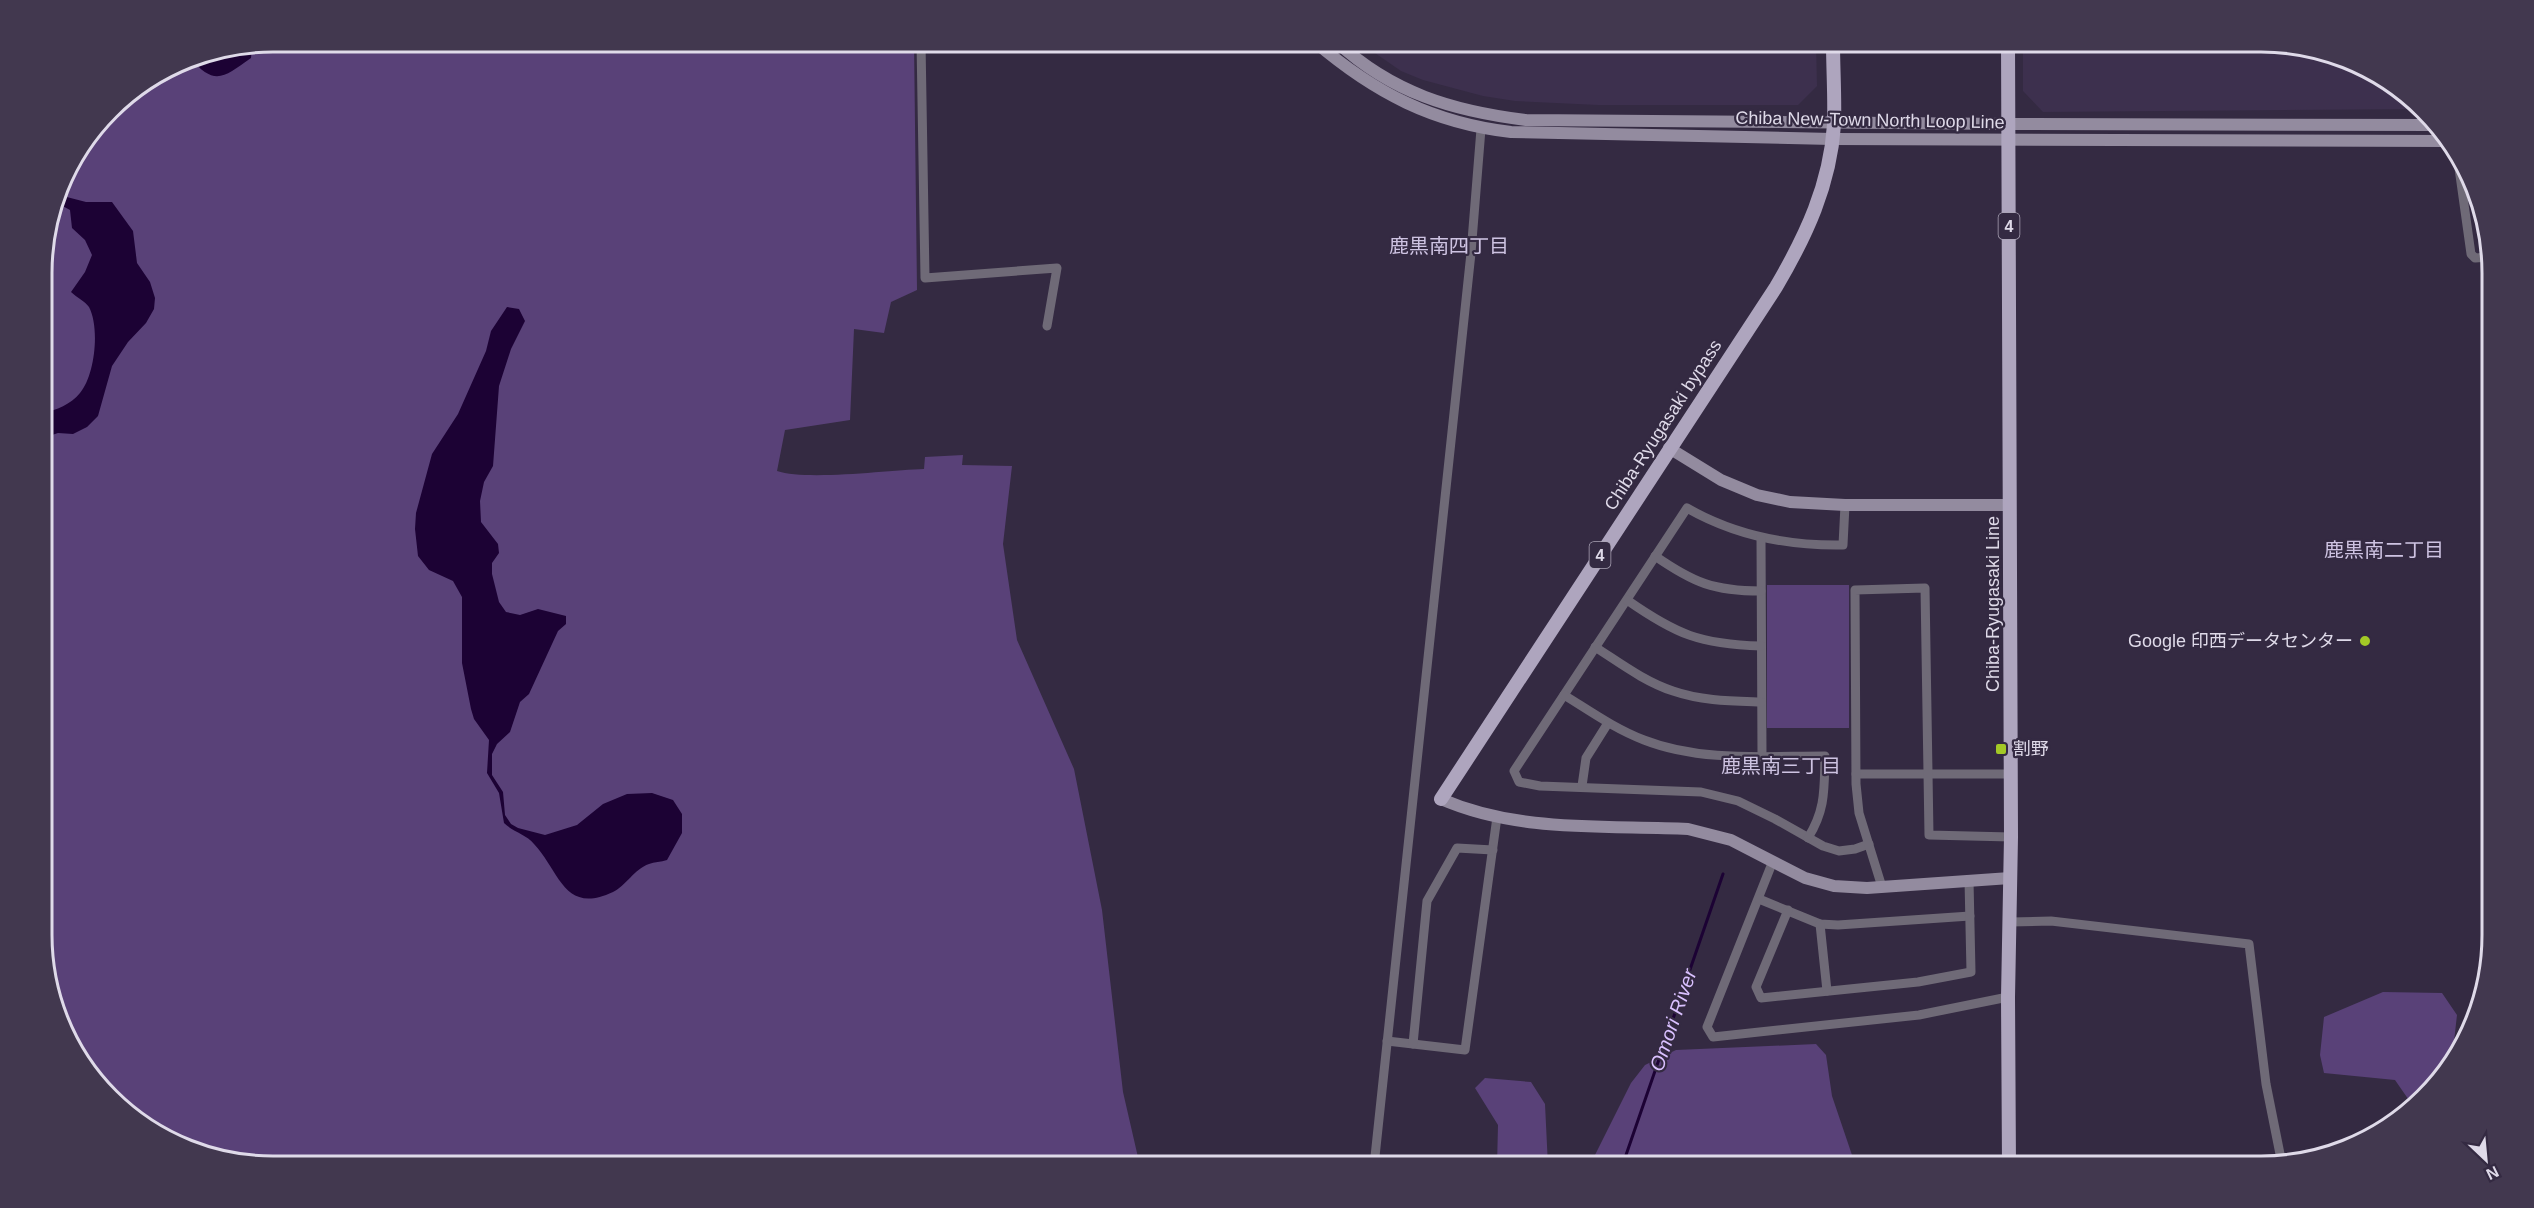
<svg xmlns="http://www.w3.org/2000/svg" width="2534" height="1208" font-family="Helvetica,'Noto Sans JP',sans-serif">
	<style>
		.built { fill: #3d304e }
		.green { fill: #594178 }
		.water { fill: #1c0234 }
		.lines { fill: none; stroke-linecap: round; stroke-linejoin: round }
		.stream { stroke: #1c0234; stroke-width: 3 }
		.street { stroke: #6f6a77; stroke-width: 9 }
		.secondary { stroke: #938b9f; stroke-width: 12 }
		.primary { stroke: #aea5be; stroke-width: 14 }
		.poi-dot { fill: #a3c926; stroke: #342a42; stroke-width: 2 }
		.labels { text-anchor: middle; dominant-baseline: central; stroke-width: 4.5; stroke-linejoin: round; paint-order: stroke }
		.shield { fill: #342a42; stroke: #aca5b7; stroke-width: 1.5 }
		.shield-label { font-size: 16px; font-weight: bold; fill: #dfdae9 }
		.street-label { font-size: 18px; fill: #dfdae9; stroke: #342a42 }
		.poi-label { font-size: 18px; fill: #dfdae9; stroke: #342a42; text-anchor: end }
		.neighbourhood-label { font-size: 20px; fill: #cec3e2; stroke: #342a42 }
		.water-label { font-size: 20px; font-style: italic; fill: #dac1ff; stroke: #342a42 }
		.rim { fill: none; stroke: #dfdae9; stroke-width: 3 }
	</style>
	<rect width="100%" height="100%" fill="#342a42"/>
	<g class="built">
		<polygon points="1359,42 1816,42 1817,86 1798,105 1598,105 1515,101 1483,96 1423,80 1401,71"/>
		<polygon points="2023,42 2261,42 2350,60 2402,90 2421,109 2043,112 2023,91"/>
	</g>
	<g class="green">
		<path d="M273,42H914L917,290L891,302L884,333L854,329L850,420L785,430L777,471C807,481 889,470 924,469L925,457L963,455L962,465L1012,466L1003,544L1017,640L1074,769L1102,910L1123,1092L1140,1166H273L184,1148L132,1118L90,1075L59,1023L44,965L43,258L66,171L120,100L185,59Z"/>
		<rect x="1767" y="585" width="82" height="143"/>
		<polygon points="2383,992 2442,993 2457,1015 2452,1059 2435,1087 2413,1106 2395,1080 2324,1073 2320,1055 2324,1017"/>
		<polygon points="1816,1044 1826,1055 1832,1096 1852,1155 1852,1166 1595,1166 1594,1157 1631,1083 1645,1065 1676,1050"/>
		<polygon points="1485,1078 1531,1082 1545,1104 1548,1166 1497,1166 1498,1125 1475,1088"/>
	</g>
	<g class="water">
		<path d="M252,46L251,58C224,77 215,87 190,58Z"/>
		<path d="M59,195L86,202H112L133,231L137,263L150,282L155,298L154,309L146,323L128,342L112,366L98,416L87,427L73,434L58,433L43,438V412C56,411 71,404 80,393C95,375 100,328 89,307C85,301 77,298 71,292L85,272L92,255L85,240L72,228L70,210L57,203Z"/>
		<path d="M507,307L519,309L525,321L511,349L499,386L493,466L484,482L480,501L481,522L498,544L499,553L492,563V574L499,602L506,612L520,615L538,609L566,616V624L558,631L529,694L520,702L510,732L497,744L492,754V775L503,792L505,815L511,824L518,828L545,835L577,825L603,804L627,794L652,793L673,800L682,814V833L667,860C661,862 654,862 649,864C634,869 626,886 613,892C564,915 560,872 534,844C526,834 513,832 504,823L499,793L487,773L489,740L474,719L471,709L462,663V597L453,581L429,570L418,556L415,529L416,513L432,454L458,414L486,351L491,331Z"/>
	</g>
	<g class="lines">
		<polyline class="stream" points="1627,1166 1626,1155 1723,874"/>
		<g class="street">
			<polyline points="921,42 925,278 1057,268 1047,326"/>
			<polyline points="2457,154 2471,254 2475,258 2490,257"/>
			<path d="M1845,505L1843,545C1787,546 1736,536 1687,508L1514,771L1519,782L1540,786L1701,792L1738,801L1775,819L1823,846L1839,851L1855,849L1869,844"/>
			<polyline points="1761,538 1762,756"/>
			<path d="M1655,556C1694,583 1714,591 1761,591"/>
			<path d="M1627,600C1677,635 1700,644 1761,646"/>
			<path d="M1595,647C1620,663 1645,682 1673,691C1702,701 1732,701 1761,702"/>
			<path d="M1564,695C1590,711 1615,729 1644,740C1700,762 1765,756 1825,756C1824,789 1826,809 1808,838"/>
			<polyline points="1856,774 2011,774"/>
			<polyline points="1582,786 1586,758 1608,723"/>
			<polyline points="1773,861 1707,1027 1713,1037 1919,1015 2008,997"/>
			<polyline points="1882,887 1859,813 1856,784 1855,590 1925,588 1929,835 2011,837"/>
			<polyline points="1759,899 1820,924 1838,925 1970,916"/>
			<polyline points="1788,910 1756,987 1761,998 1918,982 1971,972 1969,880"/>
			<polyline points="2010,922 2051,921 2249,944 2266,1084 2282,1164"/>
			<polyline points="1820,924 1827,991"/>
			<polyline points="1387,1041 1465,1050 1497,817"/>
			<polyline points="1413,1044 1427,901 1457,848 1493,850"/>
			<polyline points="1374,1166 1471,253 1481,129"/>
		</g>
		<g class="secondary">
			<path d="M1315,42C1375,93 1433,123 1511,132L1832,139L2449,141"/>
			<path d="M1337,42C1392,93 1453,111 1526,120L2008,124L2437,125"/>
			<polyline points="1669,448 1721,480 1757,495 1790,502 1845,505 2010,505"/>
			<path d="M1441,799C1519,833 1605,825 1688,829L1731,840L1805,878L1834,886L1867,888L2010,878"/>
		</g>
		<g class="primary">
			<polyline points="2008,42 2011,837 2008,997 2009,1166"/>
			<path d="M1441,799L1776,287C1806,236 1830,185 1834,125C1835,97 1833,69 1833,42"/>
		</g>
	</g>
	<g class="poi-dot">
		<circle cx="2365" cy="641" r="6"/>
		<rect x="1995" y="743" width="12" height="12" rx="3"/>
	</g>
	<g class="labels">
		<g class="shield">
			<rect x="1998.5" y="213" width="21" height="26" rx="4.5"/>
			<rect x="1589.5" y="542" width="21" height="26" rx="4.5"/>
		</g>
		<g class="shield-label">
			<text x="2009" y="226">4</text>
			<text x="1600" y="555">4</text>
		</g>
		<g class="street-label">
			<text transform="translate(1870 120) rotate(1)">Chiba New-Town North Loop Line</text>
			<text transform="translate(1663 425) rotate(-57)">Chiba-Ryugasaki bypass</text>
			<text transform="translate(1993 604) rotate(-90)">Chiba-Ryugasaki Line</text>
		</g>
		<g class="poi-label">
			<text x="2353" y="641">Google 印西データセンター</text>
			<text x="2013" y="749" text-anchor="start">割野</text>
		</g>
		<g class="neighbourhood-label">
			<text x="1449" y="246">鹿黒南四丁目</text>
			<text x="2384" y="550">鹿黒南二丁目</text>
			<text x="1781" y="766">鹿黒南三丁目</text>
		</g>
		<g class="water-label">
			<text transform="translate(1673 1020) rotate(-71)">Omori River</text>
		</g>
	</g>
	<path d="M0 0H2534V1208H0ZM273 52H2261A221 221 0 0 1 2482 273V935A221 221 0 0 1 2261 1156H273A221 221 0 0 1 52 935V273A221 221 0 0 1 273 52Z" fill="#42384f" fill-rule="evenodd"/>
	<path class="rim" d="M273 52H2261A221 221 0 0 1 2482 273V935A221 221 0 0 1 2261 1156H273A221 221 0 0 1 52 935V273A221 221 0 0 1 273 52Z"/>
	<g transform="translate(2486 1160) rotate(154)" stroke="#342a42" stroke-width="4.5" paint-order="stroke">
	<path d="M0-4.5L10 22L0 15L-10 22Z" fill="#dfdae9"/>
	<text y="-9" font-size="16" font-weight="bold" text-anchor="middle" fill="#dfdae9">N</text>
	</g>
</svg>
